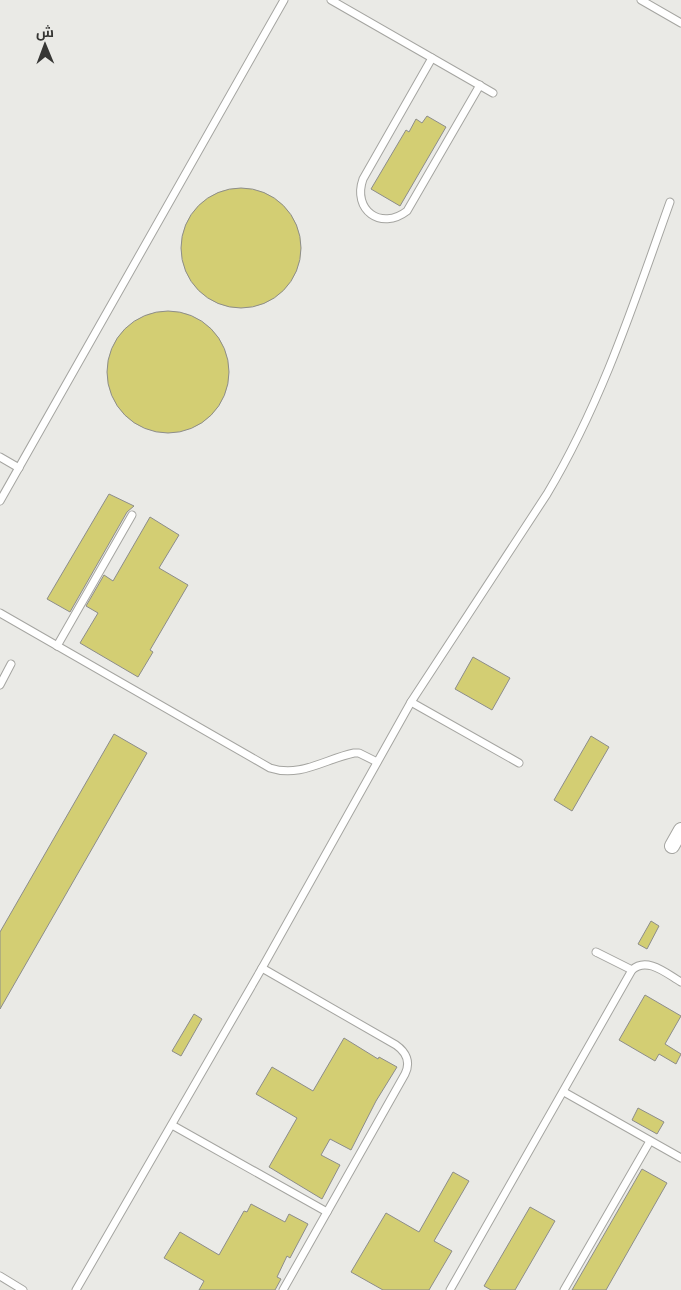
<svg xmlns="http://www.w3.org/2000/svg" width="681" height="1290" font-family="'Fira Sans Condensed',Cairo,sans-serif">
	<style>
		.building { fill: #d3ce73; stroke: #8d8d8a }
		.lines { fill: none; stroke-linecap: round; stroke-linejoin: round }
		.lane-casing { stroke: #a5a5a1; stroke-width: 9 }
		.street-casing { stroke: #a5a5a1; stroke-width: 16 }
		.lane { stroke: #fff; stroke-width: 7 }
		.street { stroke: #fff; stroke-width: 14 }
	</style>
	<rect width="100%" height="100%" fill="#eaeae6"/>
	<g class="building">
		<polygon points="427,116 446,127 400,206 371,189 406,130 409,132 416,119 422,123"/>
		<circle cx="241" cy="248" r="60"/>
		<circle cx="168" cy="372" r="61"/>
		<polygon points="109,494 134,506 127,512 70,612 47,599"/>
		<polygon points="150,517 179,535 159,568 188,585 150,650 153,652 138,677 80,643 98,613 86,606 104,575 113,581"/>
		<polygon points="473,657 510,678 492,710 455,689"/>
		<polygon points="114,734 147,753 0,1009 0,932"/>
		<polygon points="591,736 609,747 572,811 554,800"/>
		<polygon points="651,921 659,926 647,949 638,944"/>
		<polygon points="645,995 681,1016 665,1044 681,1054 676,1064 659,1054 655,1061 619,1040"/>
		<polygon points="194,1014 202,1019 181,1056 172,1051"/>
		<polygon points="344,1038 378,1059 379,1057 397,1067 376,1101 351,1150 330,1139 321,1155 340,1165 322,1199 269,1167 297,1118 256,1094 272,1067 313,1091"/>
		<polygon points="638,1108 664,1122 657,1134 632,1120"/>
		<polygon points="642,1169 667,1183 606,1290 572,1290"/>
		<polygon points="453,1172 469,1181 434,1241 452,1251 429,1290 383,1290 351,1272 386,1213 419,1232"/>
		<polygon points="251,1204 285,1222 289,1214 308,1224 290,1258 287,1256 277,1277 281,1279 275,1290 199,1290 204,1281 164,1258 180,1232 219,1255 244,1211 247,1212"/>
		<polygon points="530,1207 555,1221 515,1290 491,1290 484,1286"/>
	</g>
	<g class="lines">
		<g class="lane-casing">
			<g id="lane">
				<polyline points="331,0 493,93"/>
				<polyline points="641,0 681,23"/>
				<path d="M432,58L363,179C352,210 381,231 407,211L480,85"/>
				<polyline points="0,457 19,468"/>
				<polyline points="0,501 284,0"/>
				<path d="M0,613L270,768C300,778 325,759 354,753H359L377,762"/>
				<polyline points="57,646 132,515"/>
				<polyline points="0,685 11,664"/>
				<polyline points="411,702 519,763"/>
				<polyline points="596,952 632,970"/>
				<path d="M262,968L396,1045C406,1052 411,1062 405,1074L283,1290"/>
				<polyline points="564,1092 681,1158"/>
				<polyline points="172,1125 327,1212"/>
				<polyline points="0,1276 23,1290"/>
				<path d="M76,1290L262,968L411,702L547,494C602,402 634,303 670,202"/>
				<path d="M450,1290L632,970C647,956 667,974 681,982"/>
				<polyline points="564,1290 650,1141"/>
			</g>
		</g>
		<g class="street-casing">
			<polyline id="street" points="672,846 681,830"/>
		</g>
		<use href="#lane" class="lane"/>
		<use href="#street" class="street"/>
	</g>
	<g transform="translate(45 45) rotate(359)" stroke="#eaeae6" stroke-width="4" paint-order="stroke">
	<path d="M0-4L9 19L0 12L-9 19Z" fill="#363634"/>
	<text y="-8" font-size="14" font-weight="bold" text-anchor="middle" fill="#363634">ش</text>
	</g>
</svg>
